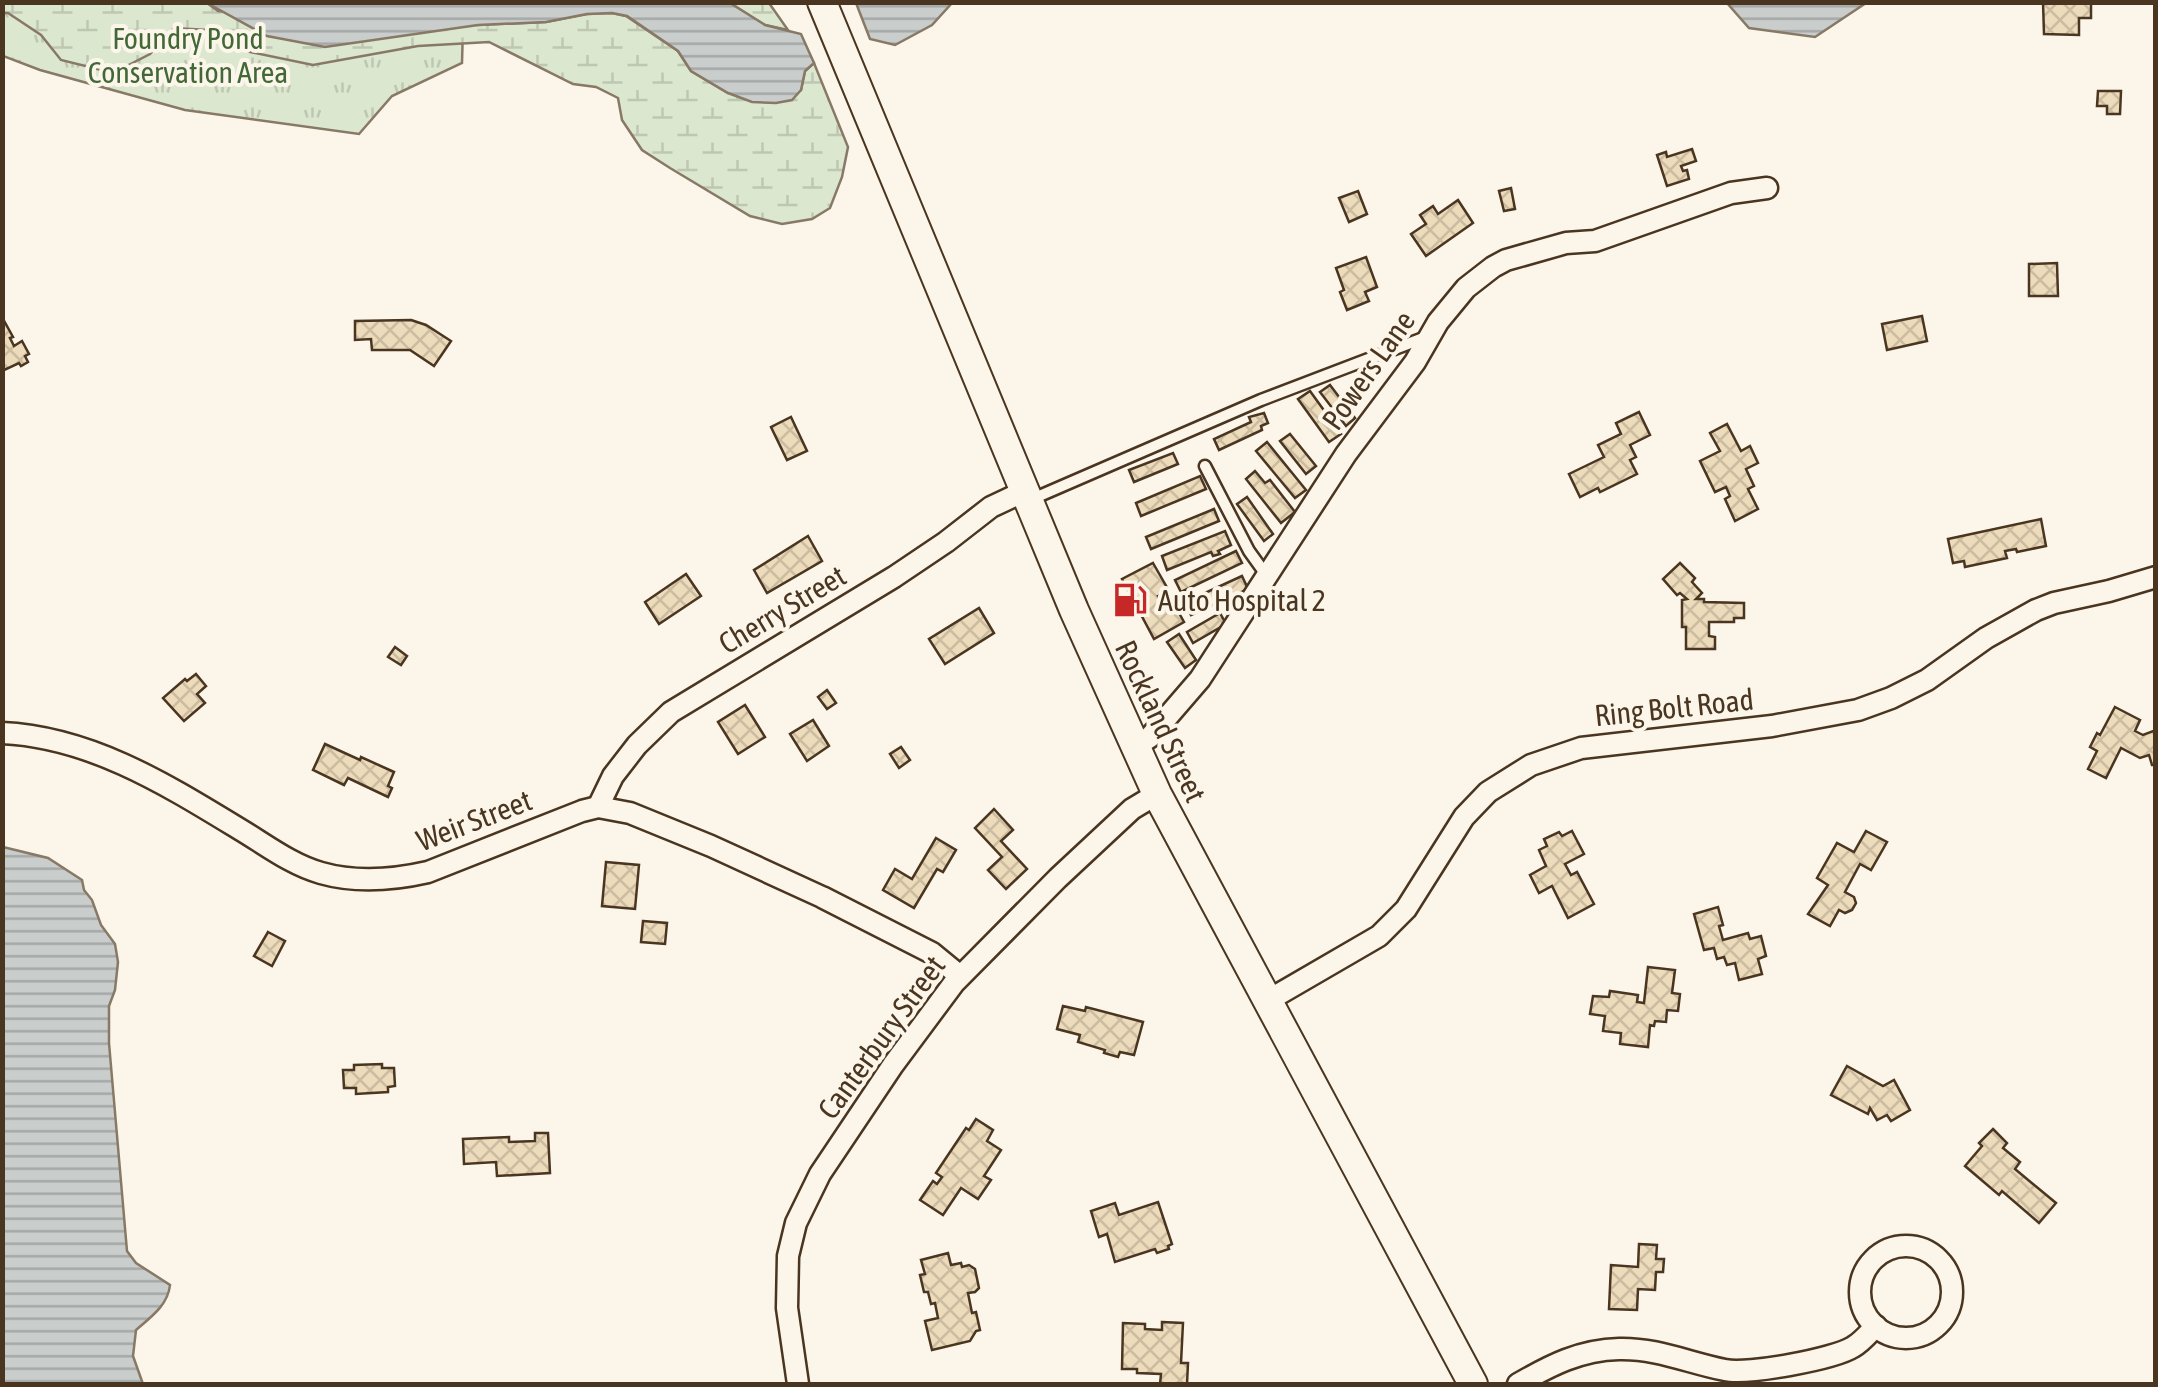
<svg xmlns="http://www.w3.org/2000/svg" width="2158" height="1387" font-family="'Asap Condensed',sans-serif">
	<style>
		.grass { fill: url(#grass-tufts); stroke: #887966; stroke-width: 2.5 }
		.wetland { fill: url(#wetland-marsh); stroke: #887966; stroke-width: 2.5 }
		.water { fill: url(#water-rules); stroke: #887966; stroke-width: 2.5 }
		.building { fill: url(#building-cross-hatch); stroke: #4a3520; stroke-width: 2.5 }
		.lines { fill: none; stroke-linecap: round; stroke-linejoin: round }
		.service-casing { stroke: #4a3520; stroke-width: 15 }
		.minor-casing { stroke: #4a3520; stroke-width: 25 }
		.secondary-casing { stroke: #4a3520; stroke-width: 32 }
		.service { stroke: #fbf6e9; stroke-width: 10 }
		.minor { stroke: #fbf6e9; stroke-width: 20 }
		.secondary { stroke: #fbf6e9; stroke-width: 28 }
		.labels { text-anchor: middle; dominant-baseline: central; stroke-width: 8; stroke-linejoin: round; paint-order: stroke }
		.park-label { font-size: 30px; fill: #436837; stroke: #fbf6e9 }
		.street-label { font-size: 30px; fill: #4a3520; stroke: #fbf6e9 }
		.poi-label { font-size: 30px; fill: #4a3520; stroke: #fbf6e9; text-anchor: start }
	</style>
	<defs>
		<pattern id="grass-tufts" width="24" height="20" patternUnits="userSpaceOnUse" patternTransform="scale(2.5)"><rect width="24" height="20" fill="#dce7d0"/><path d="M3 7l-1-3M5 7V3M7 7l1-3M15 17l-1-3M17 17v-4M19 17l1-3" fill="none" stroke="#bec7b2"/></pattern>
		<pattern id="wetland-marsh" width="20" height="14" patternUnits="userSpaceOnUse" patternTransform="scale(2.5)"><rect width="20" height="14" fill="#dce7d0"/><path d="M1 5h8M5 5V1M11 12h8M15 12V8" fill="none" stroke="#bec7b2"/></pattern>
		<pattern id="water-rules" width="6" height="5" patternUnits="userSpaceOnUse" patternTransform="scale(2.5)"><rect width="6" height="5" fill="#c9cecd"/><path d="M0 2.5h6" fill="none" stroke="#a5a8a6"/></pattern>
		<pattern id="building-cross-hatch" width="8" height="8" patternUnits="userSpaceOnUse" patternTransform="scale(2.5)"><rect width="8" height="8" fill="#ecdcbc"/><path d="M0 0l8 8M0 8l8-8" fill="none" stroke="#ccbda1"/></pattern>
	</defs>
	<rect width="100%" height="100%" fill="#fbf6e9"/>
	<polygon class="grass" points="3,3 207,3 218,11 463,27 462,63 392,96 359,134 185,110 40,70 3,56"/>
	<g class="wetland">
		<polygon points="2,3 207,3 218,11 478,25 546,22 587,14 612,13 626,16 678,51 691,71 728,93 801,90 805,71 814,63 848,147 842,177 830,208 812,219 782,224 750,216 670,168 642,150 622,120 618,98 596,87 573,84 489,42 418,46 313,65 236,49 208,30 174,28 150,54 113,73 61,60 41,35 8,13 3,13"/>
		<polygon points="730,3 769,3 788,30 765,25"/>
	</g>
	<g class="water">
		<polygon points="207,3 730,3 765,25 801,34 814,63 805,71 801,90 792,100 776,103 752,102 728,93 691,71 678,51 627,16 612,13 587,14 546,22 478,25 325,47 267,36"/>
		<polygon points="856,3 952,3 932,25 895,45 870,39"/>
		<polygon points="1727,3 1866,3 1815,37 1749,28"/>
		<path d="M3,847L48,858L82,880L84,890L92,900L101,925L115,944L118,962L115,990L109,1006V1043L127,1251L136,1263L170,1285C168,1305 151,1317 136,1330L133,1356L143,1384H3Z"/>
	</g>
	<g class="building">
		<polygon points="2043,2 2091,2 2091,18 2079,18 2079,35 2044,34"/>
		<polygon points="2098,91 2121,91 2120,114 2107,114 2107,106 2097,106"/>
		<polygon points="1692,149 1696,161 1681,166 1683,171 1687,170 1689,179 1667,186 1657,155 1666,152 1667,157"/>
		<polygon points="1511,188 1515,209 1504,211 1499,191"/>
		<polygon points="1358,191 1367,214 1349,222 1339,198"/>
		<polygon points="1458,200 1473,223 1426,256 1411,234 1426,224 1420,215 1433,206 1438,214"/>
		<polygon points="1366,257 1377,287 1365,292 1369,301 1347,310 1340,292 1344,290 1336,268"/>
		<polygon points="2057,263 2058,296 2029,296 2029,264"/>
		<polygon points="1922,316 1927,341 1887,350 1882,324"/>
		<polygon points="2,317 13,337 10,338 14,346 22,341 29,354 25,356 28,362 21,366 19,363 2,371"/>
		<polygon points="411,320 426,325 451,341 434,366 410,350 372,350 371,339 355,340 355,321"/>
		<polygon points="1330,385 1355,418 1346,426 1320,392"/>
		<polygon points="1310,391 1341,434 1329,442 1298,399"/>
		<polygon points="1639,412 1650,435 1630,445 1636,457 1630,460 1637,474 1600,492 1598,488 1580,497 1569,474 1604,457 1598,445 1621,434 1616,423"/>
		<polygon points="1264,413 1268,423 1261,426 1262,430 1219,450 1214,439 1251,422 1249,417"/>
		<polygon points="791,417 807,451 787,460 771,427"/>
		<polygon points="1727,424 1741,451 1750,446 1758,463 1746,469 1754,486 1748,489 1758,509 1735,521 1725,499 1730,496 1726,487 1715,492 1700,461 1720,451 1710,433"/>
		<polygon points="1290,434 1316,466 1306,474 1280,441"/>
		<polygon points="1267,442 1306,490 1295,498 1256,451"/>
		<polygon points="1173,453 1178,464 1134,482 1129,470"/>
		<polygon points="1255,471 1265,483 1270,480 1295,512 1281,523 1246,479"/>
		<polygon points="1200,476 1206,489 1141,516 1136,503"/>
		<polygon points="1247,497 1273,534 1264,541 1237,504"/>
		<polygon points="1214,509 1219,521 1151,549 1146,537"/>
		<polygon points="2041,519 2046,546 2017,552 2016,549 2005,551 2007,558 1965,567 1964,561 1953,563 1948,539"/>
		<polygon points="1225,531 1231,545 1218,551 1220,554 1213,556 1211,552 1167,570 1162,556"/>
		<polygon points="808,536 822,561 767,593 754,570"/>
		<polygon points="1236,551 1242,563 1181,592 1175,580"/>
		<polygon points="1153,563 1169,591 1158,596 1161,602 1170,597 1184,622 1154,639 1122,579"/>
		<polygon points="1680,563 1695,578 1692,582 1702,593 1696,599 1704,599 1704,602 1744,603 1744,618 1734,618 1734,622 1709,622 1709,636 1715,637 1715,649 1686,649 1686,627 1682,627 1682,600 1687,599 1680,593 1677,595 1663,579"/>
		<polygon points="686,574 701,596 659,624 645,602"/>
		<polygon points="1242,576 1248,589 1231,597 1233,600 1227,603 1225,599 1191,615 1185,602"/>
		<polygon points="979,608 994,633 945,664 929,639"/>
		<polygon points="1220,613 1226,624 1193,643 1187,632"/>
		<polygon points="1179,634 1196,660 1185,668 1167,642"/>
		<polygon points="395,647 407,656 401,665 388,657"/>
		<polygon points="196,674 206,686 197,694 205,703 184,721 163,698 185,679 187,681"/>
		<polygon points="827,690 836,703 827,709 818,697"/>
		<polygon points="745,705 765,737 738,754 718,722"/>
		<polygon points="2115,707 2140,720 2135,731 2143,735 2156,730 2156,765 2152,765 2149,755 2140,758 2121,748 2106,778 2088,769 2097,751 2090,747 2097,733 2100,735"/>
		<polygon points="813,720 829,746 807,761 790,734"/>
		<polygon points="325,744 360,760 361,757 394,772 388,786 392,788 388,797 348,778 344,785 313,770"/>
		<polygon points="901,747 910,760 899,768 890,754"/>
		<polygon points="994,809 1013,830 1001,841 1027,869 1006,889 988,870 1002,857 975,828"/>
		<polygon points="1572,831 1584,854 1565,864 1571,875 1577,872 1594,904 1568,918 1552,886 1539,893 1530,875 1546,866 1539,850 1547,846 1544,839 1559,832 1562,836"/>
		<polygon points="1866,831 1887,842 1871,870 1860,864 1845,892 1854,897 1856,903 1852,910 1845,913 1839,910 1830,926 1808,914 1828,885 1817,878 1837,843 1854,852"/>
		<polygon points="936,838 956,850 943,872 937,869 914,908 883,890 895,869 912,879"/>
		<polygon points="606,862 639,865 635,909 602,906"/>
		<polygon points="1718,907 1723,925 1719,926 1723,940 1748,933 1750,939 1761,936 1766,956 1758,959 1762,974 1739,980 1735,963 1727,965 1724,957 1717,959 1714,948 1704,950 1694,914"/>
		<polygon points="643,921 667,923 665,944 641,942"/>
		<polygon points="268,932 285,941 272,966 254,956"/>
		<polygon points="1648,967 1675,970 1672,993 1680,994 1678,1011 1667,1010 1666,1022 1655,1021 1654,1026 1650,1025 1648,1047 1620,1044 1621,1033 1603,1031 1605,1016 1590,1014 1593,996 1609,997 1610,991 1638,995 1637,1002 1644,1003"/>
		<polygon points="1063,1006 1085,1011 1086,1007 1143,1022 1134,1055 1120,1052 1118,1057 1104,1053 1105,1050 1078,1042 1080,1035 1057,1029"/>
		<polygon points="382,1064 382,1068 394,1068 395,1086 388,1087 388,1092 356,1094 356,1088 344,1088 343,1070 354,1070 354,1065"/>
		<polygon points="1847,1066 1883,1086 1894,1080 1910,1110 1891,1121 1887,1115 1877,1120 1870,1108 1868,1114 1831,1095"/>
		<polygon points="976,1119 993,1130 987,1141 1001,1150 984,1176 991,1180 978,1199 961,1188 943,1215 920,1200 933,1181 937,1184 942,1177 936,1173 966,1128 969,1130"/>
		<polygon points="1993,1129 2007,1143 2003,1148 2020,1162 2015,1169 2056,1203 2039,1223 2002,1191 1999,1195 1965,1166 1982,1146 1979,1143"/>
		<polygon points="535,1133 548,1133 550,1173 497,1176 496,1162 464,1164 463,1139 509,1137 509,1142 535,1141"/>
		<polygon points="1158,1202 1172,1244 1168,1246 1169,1249 1157,1253 1155,1249 1115,1262 1107,1234 1099,1237 1091,1211 1115,1203 1119,1215"/>
		<polygon points="1639,1244 1657,1245 1656,1259 1664,1259 1663,1272 1656,1272 1655,1290 1638,1289 1637,1310 1609,1309 1611,1265 1638,1267"/>
		<polygon points="948,1253 951,1265 961,1263 962,1267 969,1265 975,1269 979,1288 975,1292 968,1293 972,1313 976,1312 980,1330 976,1331 970,1341 932,1350 925,1321 938,1318 935,1303 931,1304 928,1292 924,1292 920,1275 925,1274 921,1260"/>
		<polygon points="1162,1322 1183,1323 1181,1363 1188,1363 1187,1384 1160,1384 1161,1374 1137,1373 1137,1369 1122,1369 1123,1323 1145,1324 1145,1329 1162,1330"/>
	</g>
	<g class="lines">
		<g class="service-casing">
			<g id="service">
				<polyline points="1205,466 1249,551 1267,576"/>
				<polyline points="1030,500 1261,400 1426,337"/>
			</g>
		</g>
		<g class="minor-casing">
			<g id="minor">
				<path d="M2,733C91,737 167,785 241,830C266,845 292,865 321,873C356,883 393,880 428,872L582,811L598,807L630,813L711,846L822,897L932,953L960,976"/>
				<polyline points="1135,747 1150,737 1200,679 1346,454 1415,362 1438,322 1466,288 1493,267 1506,260 1566,243 1595,241 1731,193 1767,188"/>
				<polyline points="598,807 613,776 637,745 671,712 894,577 946,542 991,507 1025,491"/>
				<polyline points="1267,1001 1379,936 1406,909 1464,817 1488,792 1531,765 1581,748 1772,726 1858,710 1891,698 1927,680 1986,638 2036,610 2054,603 2109,591 2156,577"/>
				<circle cx="1906" cy="1292" r="46"/>
				<polyline points="798,1384 787,1308 788,1256 796,1223 820,1174 893,1065 954,983 1058,878 1132,809 1157,794"/>
				<path d="M1518,1384C1551,1365 1580,1350 1619,1349C1657,1348 1689,1363 1725,1370C1747,1375 1834,1359 1853,1347C1862,1342 1869,1333 1876,1326"/>
			</g>
		</g>
		<g class="secondary-casing">
			<polyline id="secondary" points="822,2 1074,610 1157,794 1473,1384"/>
		</g>
		<use href="#service" class="service"/>
		<use href="#minor" class="minor"/>
		<use href="#secondary" class="secondary"/>
	</g>
	<defs>
		<g id="fuel-bare" transform="scale(2.7)"><path d="M-5.5-6h7V0h2V4h1.3V-2.5L3-4.5l.8-.8L6-3V5H2.5V1h-1V6h-7ZM-4.2-4.7v3.2H.2V-4.7Z" fill="#c62828" stroke="#fbf6e9" stroke-width="2.5" paint-order="stroke"/></g>
	</defs>
	<g fill-rule="evenodd">
		<use href="#fuel-bare" x="1130" y="600"/>
	</g>
	<g class="labels">
		<g class="park-label">
			<text x="188" y="38">Foundry Pond<tspan x="188" dy="34">Conservation Area</tspan></text>
		</g>
		<g class="street-label">
			<text transform="translate(1368 370) rotate(-55)">Powers Lane</text>
			<text transform="translate(782 609) rotate(-31)">Cherry Street</text>
			<text transform="translate(1674 707) rotate(-6)">Ring Bolt Road</text>
			<text transform="translate(1161 721) rotate(65)">Rockland Street</text>
			<text transform="translate(474 820) rotate(-21)">Weir Street</text>
			<text transform="translate(881 1037) rotate(-54)">Canterbury Street</text>
		</g>
		<g class="poi-label">
			<text x="1158" y="600">Auto Hospital 2</text>
		</g>
	</g>
	<rect width="2158" height="1387" fill="none" stroke="#4a3520" stroke-width="10"/>
</svg>
